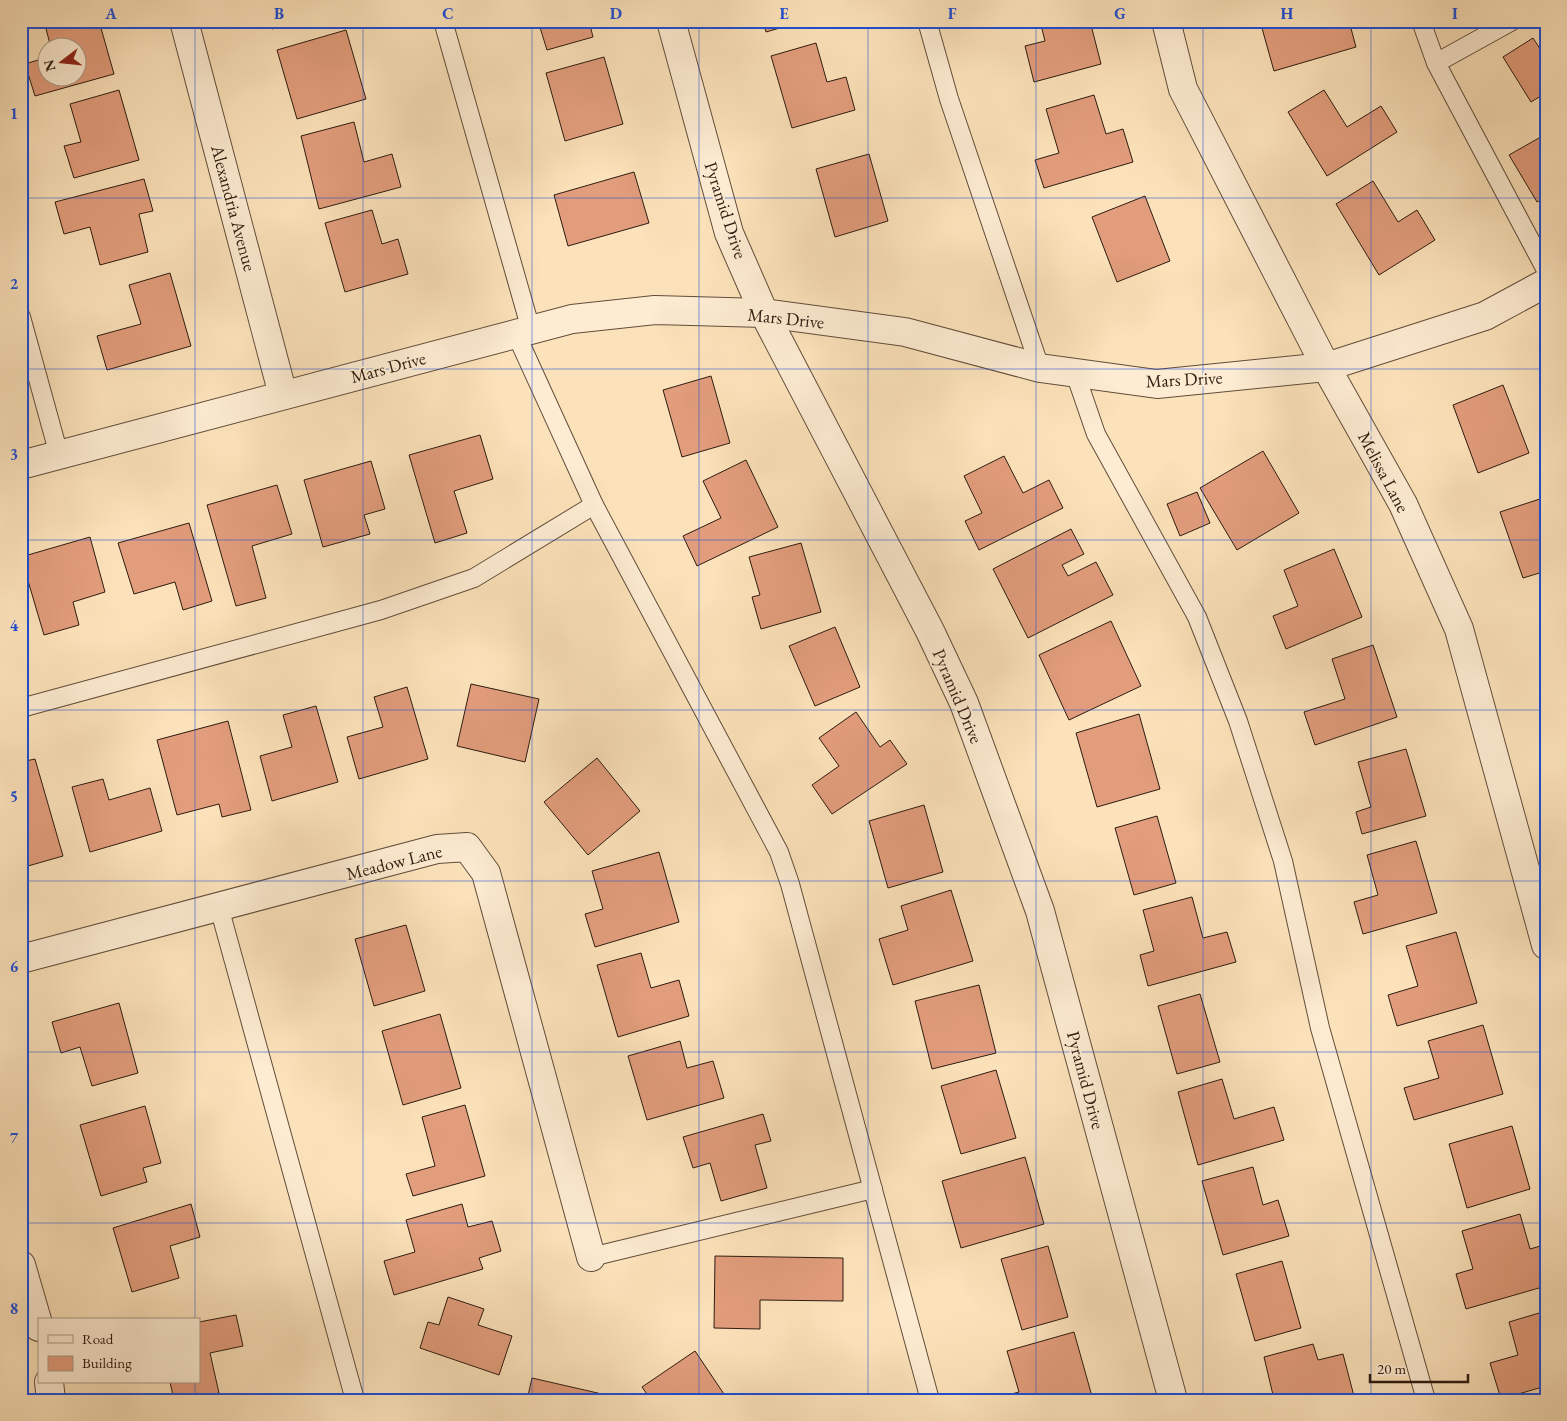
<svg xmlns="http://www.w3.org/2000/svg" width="1567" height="1421" font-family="'EB Garamond',serif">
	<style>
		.building { fill: #e29d7c; stroke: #2d1b10 }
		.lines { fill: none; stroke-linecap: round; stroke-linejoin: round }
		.service-casing { stroke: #614d3a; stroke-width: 20 }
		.minor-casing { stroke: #614d3a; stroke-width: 30 }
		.tertiary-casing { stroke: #614d3a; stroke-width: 30 }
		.service { stroke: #fdecd2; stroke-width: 18 }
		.minor { stroke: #fdecd2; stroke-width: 28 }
		.tertiary { stroke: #fdecd2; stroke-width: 28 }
		.grid { fill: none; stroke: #1d4ed8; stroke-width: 1; stroke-opacity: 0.55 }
		.labels { text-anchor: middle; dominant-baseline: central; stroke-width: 4; stroke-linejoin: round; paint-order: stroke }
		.street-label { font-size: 18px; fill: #2d1b10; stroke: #fdecd2 }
		.neatline { fill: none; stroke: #1d4ed8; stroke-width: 2 }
		.grid-label { font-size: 16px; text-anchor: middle; font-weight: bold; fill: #1d4ed8 }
	</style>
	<rect width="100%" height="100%" fill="#fce2ba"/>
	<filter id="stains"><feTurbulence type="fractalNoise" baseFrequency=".004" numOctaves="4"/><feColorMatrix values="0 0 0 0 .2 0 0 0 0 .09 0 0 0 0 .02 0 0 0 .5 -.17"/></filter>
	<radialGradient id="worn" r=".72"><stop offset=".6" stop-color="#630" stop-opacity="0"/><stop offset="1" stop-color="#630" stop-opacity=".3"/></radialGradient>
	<g class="building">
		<polygon points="44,21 99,21 114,74 35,96 25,64 48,57 48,78 78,78 78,48 51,48"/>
		<polygon points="270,21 300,21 272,29"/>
		<polygon points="538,21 589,21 593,37 547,50"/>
		<polygon points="763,21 804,21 766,32"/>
		<polygon points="1040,21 1090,21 1101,64 1034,82 1025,46 1045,41"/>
		<polygon points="1260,21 1315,21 1316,24 1327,21 1349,21 1356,47 1274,71"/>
		<polygon points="346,30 366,99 297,119 277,50"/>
		<polygon points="1533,38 1546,58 1546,93 1531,102 1503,57"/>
		<polygon points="816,43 827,82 846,77 855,110 792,128 771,56"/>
		<polygon points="604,57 623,124 565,141 546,73"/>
		<polygon points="119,90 139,160 74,178 64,146 81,142 70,104"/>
		<polygon points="1324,90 1347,127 1381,106 1397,132 1327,176 1288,112"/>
		<polygon points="1094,95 1106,134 1123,129 1133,162 1044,188 1035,160 1059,153 1046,109"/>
		<polygon points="354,122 364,162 392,154 401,187 319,209 301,136"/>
		<polygon points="1546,134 1546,197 1537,202 1509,155"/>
		<polygon points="869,154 888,221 835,237 816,169"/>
		<polygon points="634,172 649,223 568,246 554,195"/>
		<polygon points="144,179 153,211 139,214 148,252 100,265 90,227 64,234 55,202"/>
		<polygon points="1373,181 1398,222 1417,210 1435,240 1379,275 1336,204"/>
		<polygon points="1145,196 1170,261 1117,282 1092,217"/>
		<polygon points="372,210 382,244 398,239 408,274 345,292 325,223"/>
		<polygon points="170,273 191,346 107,370 97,336 141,324 129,285"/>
		<polygon points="711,376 730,443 682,457 663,390"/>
		<polygon points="1503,385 1529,453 1478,473 1453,405"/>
		<polygon points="480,435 493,479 454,491 467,533 435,543 409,455"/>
		<polygon points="1263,451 1299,513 1237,550 1200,488"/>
		<polygon points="1004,456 1023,493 1049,480 1063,508 979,550 965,521 982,513 964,476"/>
		<polygon points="746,460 778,527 697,566 683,536 721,518 703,481"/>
		<polygon points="371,461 385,509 364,515 370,534 323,547 304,480"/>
		<polygon points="277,485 292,534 252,546 266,598 236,606 207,505"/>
		<polygon points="1197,492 1210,523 1180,536 1167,504"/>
		<polygon points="1546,497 1546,571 1523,578 1500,512"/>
		<polygon points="189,523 212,601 183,610 175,582 134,594 118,543"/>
		<polygon points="1071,529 1084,554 1062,565 1068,576 1096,562 1113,595 1028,638 993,569"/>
		<polygon points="90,537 105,592 73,602 79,625 44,635 21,557"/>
		<polygon points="801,543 821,612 761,629 752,597 760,595 749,557"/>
		<polygon points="1334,549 1362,617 1286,649 1273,616 1298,606 1284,570"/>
		<polygon points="1111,621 1141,686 1069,720 1039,655"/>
		<polygon points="835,627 860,687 815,706 789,646"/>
		<polygon points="1373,645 1397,717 1315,745 1304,712 1345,699 1332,659"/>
		<polygon points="471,684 539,699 525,762 457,746"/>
		<polygon points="407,687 428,759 359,779 347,737 383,727 374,697"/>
		<polygon points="316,706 338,782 272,801 260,756 292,747 283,715"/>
		<polygon points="856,712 880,747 890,740 907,764 832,814 812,785 839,766 819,738"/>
		<polygon points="1139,714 1160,789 1097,807 1076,733"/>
		<polygon points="228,721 251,810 222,817 219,804 177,815 157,740"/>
		<polygon points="1406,749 1426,816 1362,834 1356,812 1371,807 1358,762"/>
		<polygon points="597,758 640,811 588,855 544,802"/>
		<polygon points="35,759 63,856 21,868 21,762"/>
		<polygon points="103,779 109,800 150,788 162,831 90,852 72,787"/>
		<polygon points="924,805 943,872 888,888 869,821"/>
		<polygon points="1157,816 1176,883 1134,895 1115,828"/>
		<polygon points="1416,841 1437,913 1363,934 1354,902 1378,895 1367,855"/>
		<polygon points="659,852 679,922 595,947 585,914 603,909 592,871"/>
		<polygon points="951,890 973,961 893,985 879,939 908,930 901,906"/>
		<polygon points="1192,897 1203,938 1227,932 1236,962 1148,986 1140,955 1154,951 1143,910"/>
		<polygon points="406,925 425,991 374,1006 355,939"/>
		<polygon points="1456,932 1477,1003 1397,1026 1388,995 1418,986 1406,946"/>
		<polygon points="641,953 651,988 679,980 689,1016 618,1037 597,965"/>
		<polygon points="979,985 996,1053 932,1069 915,1001"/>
		<polygon points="1200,994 1220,1062 1177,1074 1158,1006"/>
		<polygon points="119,1003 138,1073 92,1086 80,1047 61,1053 52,1022"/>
		<polygon points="440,1014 461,1088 403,1105 382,1031"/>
		<polygon points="1483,1025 1503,1094 1414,1120 1404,1088 1439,1078 1428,1041"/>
		<polygon points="680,1041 687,1068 713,1061 724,1098 647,1120 628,1056"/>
		<polygon points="996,1070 1016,1138 961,1154 941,1086"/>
		<polygon points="1222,1079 1234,1119 1274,1107 1284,1140 1198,1165 1178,1092"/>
		<polygon points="465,1105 485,1176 413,1196 406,1174 435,1166 422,1117"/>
		<polygon points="145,1106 161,1163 143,1168 147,1182 101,1196 80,1125"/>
		<polygon points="763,1114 771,1141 755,1145 767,1188 721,1201 710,1163 693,1168 683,1137"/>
		<polygon points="1512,1126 1530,1189 1467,1208 1449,1144"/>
		<polygon points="1025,1157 1044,1224 961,1248 942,1181"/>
		<polygon points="1253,1167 1263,1205 1278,1200 1289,1236 1223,1255 1202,1181"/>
		<polygon points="191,1204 200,1237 170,1246 179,1278 132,1292 113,1228"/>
		<polygon points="462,1204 468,1227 492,1221 501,1251 479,1258 483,1269 394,1295 384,1261 415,1252 406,1220"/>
		<polygon points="1520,1214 1530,1249 1544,1245 1546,1253 1546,1286 1466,1309 1456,1274 1473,1269 1462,1231"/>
		<polygon points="1048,1246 1068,1317 1022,1330 1001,1259"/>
		<polygon points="715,1256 843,1258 843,1301 760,1300 760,1329 714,1328"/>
		<polygon points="1282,1261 1301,1328 1255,1341 1236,1274"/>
		<polygon points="448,1297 484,1309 478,1325 512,1336 499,1375 420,1348 428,1322 439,1325"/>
		<polygon points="1546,1311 1546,1386 1501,1399 1490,1363 1518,1355 1509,1322"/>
		<polygon points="236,1315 243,1346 210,1353 219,1393 185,1400 174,1400 170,1382 199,1382 199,1322"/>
		<polygon points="1074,1332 1093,1400 1004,1400 1004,1396 1019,1392 1007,1351"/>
		<polygon points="1313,1344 1318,1360 1343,1354 1355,1400 1262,1400 1262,1398 1273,1395 1264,1357"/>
		<polygon points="695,1351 728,1400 651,1400 642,1387"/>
		<polygon points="532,1378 602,1394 601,1400 527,1400"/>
	</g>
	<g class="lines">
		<g class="service-casing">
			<g id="service">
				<polyline points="443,21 531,330"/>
				<polyline points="927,21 949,99 1040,368"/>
				<polyline points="1421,21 1436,63 1546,270"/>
				<polyline points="1436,63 1512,21"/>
				<polyline points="21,317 59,455"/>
				<polyline points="516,334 594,505 779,852 790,884 930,1400"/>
				<polyline points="1075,373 1096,434 1197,617 1238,721 1283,861 1320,1028 1426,1400"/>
				<polyline points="21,708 381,610 474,578 594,505"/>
				<polyline points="219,907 355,1400"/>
				<polyline points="591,1257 873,1189"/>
			</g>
		</g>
		<g class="minor-casing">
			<g id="minor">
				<polyline points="184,21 283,395"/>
				<polyline points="671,21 729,233 764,313 930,631 964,703 1040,911 1173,1400"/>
				<polyline points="1166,21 1183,89 1326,367 1403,504 1459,629 1546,945"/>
				<polyline points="21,959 437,849 467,847 486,873 591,1257"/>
				<polyline points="21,1265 39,1327"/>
				<polyline points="49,1382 51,1400"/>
			</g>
		</g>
		<g class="tertiary-casing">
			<polyline id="tertiary" points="21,465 572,319 655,310 764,313 905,332 1040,368 1157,384 1326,367 1485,316 1546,283"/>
		</g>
		<use href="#service" class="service"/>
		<use href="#minor" class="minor"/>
		<use href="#tertiary" class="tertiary"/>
	</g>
	<path class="grid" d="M195,21V1320M363,21V1400M532,21V1400M699,21V1400M868,21V1400M1036,21V1400M1203,21V1400M1371,21V1400M21,198H1546M21,369H1546M21,540H1546M21,710H1546M21,881H1546M21,1052H1546M21,1223H1546M195,1382V1400"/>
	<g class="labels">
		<g class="street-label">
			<text transform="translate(234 208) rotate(75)">Alexandria Avenue</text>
			<text transform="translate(726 210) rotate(72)">Pyramid Drive</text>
			<text transform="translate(786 318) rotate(6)">Mars Drive</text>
			<text transform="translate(388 367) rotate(-15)">Mars Drive</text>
			<text transform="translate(1184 379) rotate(-3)">Mars Drive</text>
			<text transform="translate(1384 472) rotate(62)">Melissa Lane</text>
			<text transform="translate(958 696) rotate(67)">Pyramid Drive</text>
			<text transform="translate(394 862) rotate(-14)">Meadow Lane</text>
			<text transform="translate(1086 1080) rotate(75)">Pyramid Drive</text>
		</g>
	</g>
	<rect width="1567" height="1421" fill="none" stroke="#fce2ba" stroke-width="55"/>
	<rect x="38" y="1318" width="162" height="65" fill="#fdecd2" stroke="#aa9884"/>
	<rect x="48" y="1335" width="25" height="8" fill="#fdecd2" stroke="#aa9884"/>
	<text x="82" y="1344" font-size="15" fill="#2d1b10">Road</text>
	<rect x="48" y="1356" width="25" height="15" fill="#e29d7c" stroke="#aa9884"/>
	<text x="82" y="1368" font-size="15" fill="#2d1b10">Building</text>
	<g transform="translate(62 62) rotate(254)"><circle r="24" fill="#fdecd2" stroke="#aa9884"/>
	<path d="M0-4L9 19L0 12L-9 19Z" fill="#8f2418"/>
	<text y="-8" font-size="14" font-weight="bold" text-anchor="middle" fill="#2d1b10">N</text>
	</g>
	<path d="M1370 1374v8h98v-8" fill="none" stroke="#2d1b10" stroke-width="2.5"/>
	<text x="1377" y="1374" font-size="15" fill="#2d1b10" stroke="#fdecd2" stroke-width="4" paint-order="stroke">20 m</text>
	<rect x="28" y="28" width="1512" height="1366" class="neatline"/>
	<g class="grid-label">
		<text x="111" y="19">A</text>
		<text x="279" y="19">B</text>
		<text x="448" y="19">C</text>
		<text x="616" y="19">D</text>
		<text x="784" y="19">E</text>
		<text x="952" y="19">F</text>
		<text x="1120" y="19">G</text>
		<text x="1287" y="19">H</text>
		<text x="1455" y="19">I</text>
		<text x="14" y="119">1</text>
		<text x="14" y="289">2</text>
		<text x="14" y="460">3</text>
		<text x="14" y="631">4</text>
		<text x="14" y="802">5</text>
		<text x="14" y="972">6</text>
		<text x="14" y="1143">7</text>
		<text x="14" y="1314">8</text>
	</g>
	<rect width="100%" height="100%" filter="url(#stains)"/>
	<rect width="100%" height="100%" fill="url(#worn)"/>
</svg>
